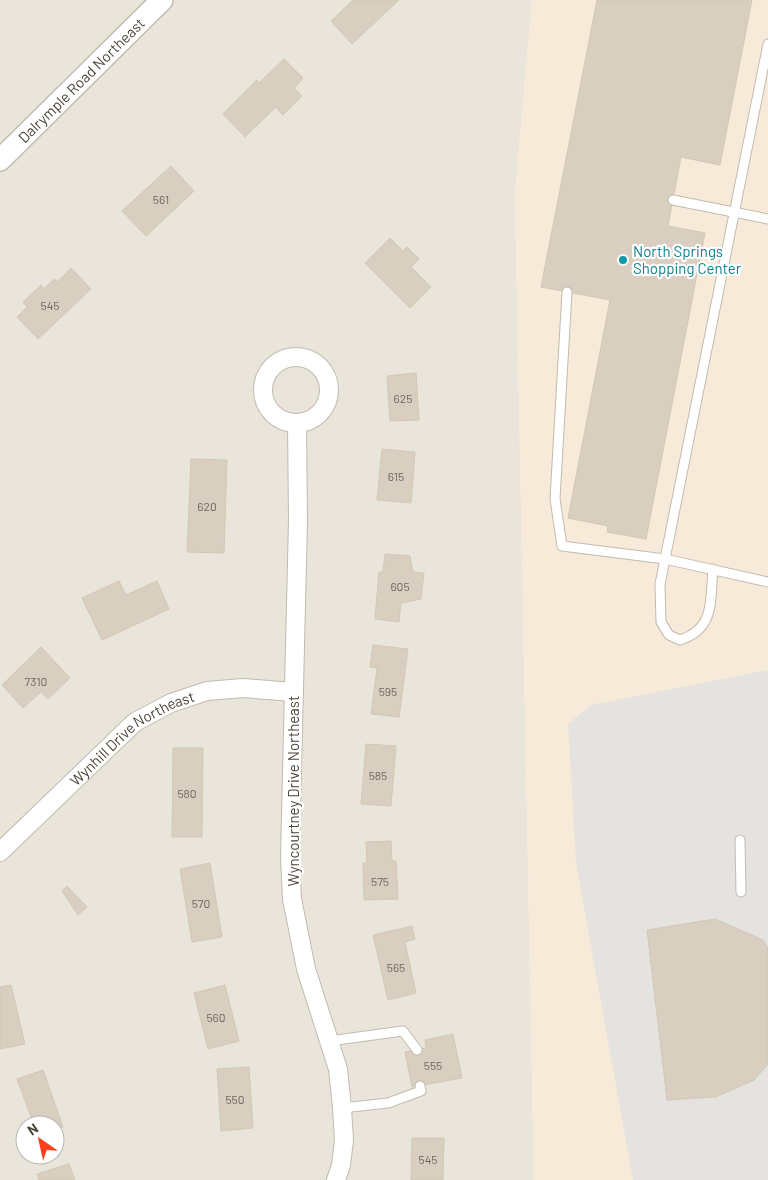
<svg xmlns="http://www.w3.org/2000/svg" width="768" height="1180" font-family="Barlow,sans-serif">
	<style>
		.residential { fill: #eae5da; fill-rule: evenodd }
		.commercial { fill: #f7ead8 }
		.parking { fill: #e5e3e0 }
		.building { fill: #d8cfc1; stroke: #d3c7b4 }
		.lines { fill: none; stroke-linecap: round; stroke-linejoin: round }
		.service-casing { stroke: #c2bbae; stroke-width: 11 }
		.minor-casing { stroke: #c2bbae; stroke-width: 20 }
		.tertiary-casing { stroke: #c2bbae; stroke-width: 24 }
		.service { stroke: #fff; stroke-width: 9 }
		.minor { stroke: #fff; stroke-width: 18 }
		.tertiary { stroke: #fff; stroke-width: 21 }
		.culture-dot { fill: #0f9aa8; stroke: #fff; stroke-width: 2 }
		.labels { text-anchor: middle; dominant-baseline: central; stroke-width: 4.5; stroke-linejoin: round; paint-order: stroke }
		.number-label { font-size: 12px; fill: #6e675b }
		.street-label { font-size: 15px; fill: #4b4439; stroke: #fff }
		.culture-label { font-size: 15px; fill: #0d838f; stroke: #fff; text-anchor: start }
	</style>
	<rect width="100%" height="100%" fill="#f6f3ec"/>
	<path class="residential" d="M0,0H532L515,194L534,1180H0ZM25,1125H55V1155H25Z"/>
	<polygon class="commercial" points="532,0 768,0 768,1180 534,1180 515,194"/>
	<polygon class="parking" points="768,670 768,1180 633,1180 576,863 568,724 591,705"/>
	<g class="building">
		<polygon points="353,0 399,0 352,44 331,21"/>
		<polygon points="597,0 752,0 720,165 681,157 668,226 705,233 646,539 607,532 608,526 568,518 610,300 541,287"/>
		<polygon points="284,59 303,78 294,88 302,96 283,115 276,107 245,137 223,114 257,80 259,83"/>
		<polygon points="171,166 194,191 146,236 122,211"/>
		<polygon points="390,238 403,251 407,247 419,259 411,267 431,287 410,308 365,263"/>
		<polygon points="71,268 91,289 38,339 17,317 27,307 23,302 41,285 44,289 54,279 57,282"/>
		<polygon points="416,373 419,420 390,421 387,376"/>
		<polygon points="382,449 415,452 411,503 377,500"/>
		<polygon points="191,459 227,460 224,553 187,552"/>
		<polygon points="385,554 410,556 413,572 424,573 421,599 401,603 399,622 375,619 379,572 383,572"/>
		<polygon points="119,581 126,595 157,581 169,609 102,640 82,598"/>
		<polygon points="373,645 408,649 399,717 371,714 377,668 370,667"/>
		<polygon points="41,647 70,678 48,699 41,692 23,708 2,685"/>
		<polygon points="366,744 396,746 391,806 361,804"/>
		<polygon points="173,748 203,748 202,837 172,837"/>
		<polygon points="391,841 392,861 396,861 398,899 364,900 363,863 367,863 366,842"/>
		<polygon points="210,863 222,937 192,942 180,869"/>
		<polygon points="67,886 87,907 78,915 62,891"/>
		<polygon points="715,919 763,940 768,948 768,1064 754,1080 716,1097 667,1100 647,930"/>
		<polygon points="412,926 415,939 405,942 416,993 388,1000 373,935"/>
		<polygon points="11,985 25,1044 0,1049 0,987"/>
		<polygon points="225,985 239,1041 208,1049 194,993"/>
		<polygon points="453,1034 462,1078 412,1087 405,1052 426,1048 425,1040"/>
		<polygon points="249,1067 253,1128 221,1131 217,1069"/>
		<polygon points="43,1070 63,1127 55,1129 55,1125 34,1125 17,1079"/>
		<polygon points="412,1138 444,1138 443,1180 411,1180"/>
		<polygon points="69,1164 75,1180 39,1180 37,1174"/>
	</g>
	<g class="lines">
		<g class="service-casing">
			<g id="service">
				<polyline points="768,44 665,559 768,582"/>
				<polyline points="673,200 768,219"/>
				<path d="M567,292L555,499L562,546L665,559L660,584L661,622L669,635L680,640C715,629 710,601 713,569"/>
				<polyline points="740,840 741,892"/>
				<polyline points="329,1041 403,1031 417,1050"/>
				<polyline points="342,1108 388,1103 421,1091 420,1086"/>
			</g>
		</g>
		<g class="minor-casing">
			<g id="minor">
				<circle cx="296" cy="390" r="33"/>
				<polyline points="297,424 298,520 290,857 292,899 306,969 338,1069 342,1108 344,1140 341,1165 336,1180"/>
				<path id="s1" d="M0,852L135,722L171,703L207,691L243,688L293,692"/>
			</g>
		</g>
		<g class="tertiary-casing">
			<g id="tertiary">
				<path id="s2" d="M0,160L162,0"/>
			</g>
		</g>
		<use href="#service" class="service"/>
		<use href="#minor" class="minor"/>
		<use href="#tertiary" class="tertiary"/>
	</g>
	<circle class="culture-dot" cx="623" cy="260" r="5"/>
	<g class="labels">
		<g class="number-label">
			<text x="161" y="199">561</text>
			<text x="50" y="305">545</text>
			<text x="403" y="398">625</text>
			<text x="396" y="476">615</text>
			<text x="207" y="506">620</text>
			<text x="400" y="586">605</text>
			<text x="36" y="681">7310</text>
			<text x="388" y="691">595</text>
			<text x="378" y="775">585</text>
			<text x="187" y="793">580</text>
			<text x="380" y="881">575</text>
			<text x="201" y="903">570</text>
			<text x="396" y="967">565</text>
			<text x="216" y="1017">560</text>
			<text x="433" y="1065">555</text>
			<text x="235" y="1099">550</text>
			<text x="428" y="1159">545</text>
		</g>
		<g class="street-label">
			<text stroke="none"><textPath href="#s2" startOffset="114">Dalrymple Road Northeast</textPath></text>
			<text stroke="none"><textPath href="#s1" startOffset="176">Wynhill Drive Northeast</textPath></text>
			<text transform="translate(293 791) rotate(-90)">Wyncourtney Drive Northeast</text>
		</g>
		<g class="culture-label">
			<text x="633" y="251">North Springs<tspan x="633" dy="17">Shopping Center</tspan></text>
		</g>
	</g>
	<g transform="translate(40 1140) rotate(326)"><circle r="24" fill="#ffffff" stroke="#b7b4b0"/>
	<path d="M0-4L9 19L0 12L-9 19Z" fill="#fc3f1d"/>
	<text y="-8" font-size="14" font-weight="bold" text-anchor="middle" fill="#4b4439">N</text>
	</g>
</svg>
